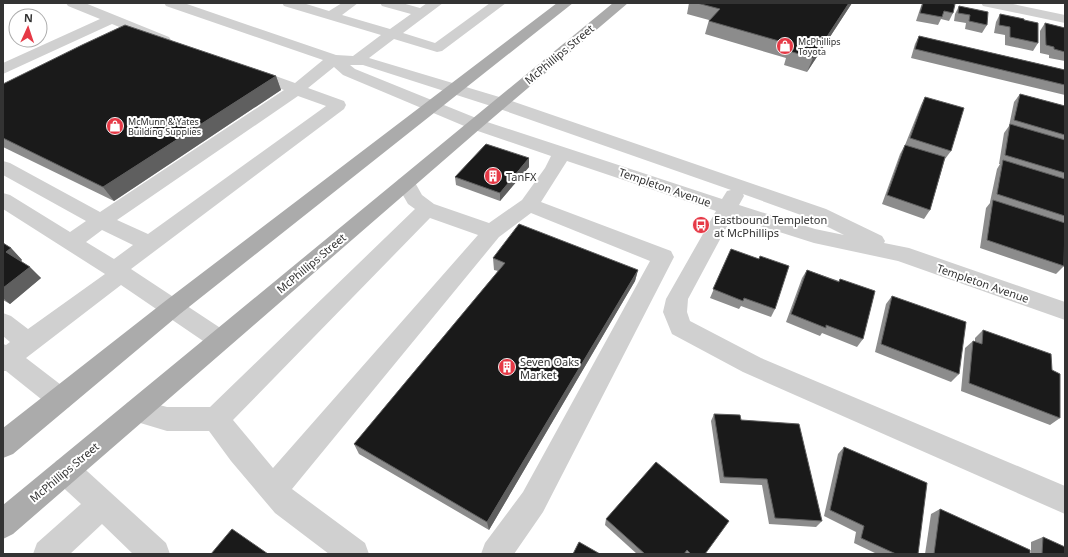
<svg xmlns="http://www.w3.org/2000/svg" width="1068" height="557" font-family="'Noto Sans',sans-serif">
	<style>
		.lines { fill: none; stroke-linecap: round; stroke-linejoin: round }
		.minor { fill: #d0d0d0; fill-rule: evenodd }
		.major { fill: #ababab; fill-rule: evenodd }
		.wall { fill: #8c8c8c }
		.shaded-wall { fill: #5f5f5f }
		.building { fill: #1a1a1a; stroke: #5f5f5f }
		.labels { text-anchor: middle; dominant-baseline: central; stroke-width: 4; stroke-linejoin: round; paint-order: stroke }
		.far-poi-label { font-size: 9px; fill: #333; stroke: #fff; text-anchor: start }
		.street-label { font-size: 11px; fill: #333; stroke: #fff }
		.poi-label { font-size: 11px; fill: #333; stroke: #fff; text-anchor: start }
	</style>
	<rect width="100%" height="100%" fill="#fff"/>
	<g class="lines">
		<g class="minor">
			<polygon points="66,3 85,3 169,37 171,40 169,43 164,44 159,43 112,24 3,74 3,63 100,19 68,6"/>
			<path d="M164,3H184L336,55L353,56L381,35L284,6L282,3H303L329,11L342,3H358L342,15L390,29L411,14L382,6L380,3H402L420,8L427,3H443L403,33L435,43L490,3H506L442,51L437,52L394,39L369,58L506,99L826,209L882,236L885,241L884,243L909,248L1065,302V320L898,261L814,243L732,217L688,299L687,312L690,321L761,358L1065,486V514L743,372L672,334L663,312L666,299L716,211L567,161L541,202L671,251L674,257L543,512L514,554H481L485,543L523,492L650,261L531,213L499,237L292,489L365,543L369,554H329L275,513L231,461L209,431H167L127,419L123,411L127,403L136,399L167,407H210L415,209L408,204L396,183L399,179L406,177L413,179L422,195L434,204L489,223L522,200L545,168L551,156L469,128L343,75L334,67L308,88L344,101L346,105L344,109L131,269L228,333L232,340L228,347L220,350L212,347L121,285L26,358L69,391L73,399L69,407L60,411L51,407L6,371H3V344L6,345L10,342L3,336V313L11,316L28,329L105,274L3,209V193L10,195L70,232L86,221L3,175V161L10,163L100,212L284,90L244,75L242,72L244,69L250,67L256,69L295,83L323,60L166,6ZM350,65H363L494,107L731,190L727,191L722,199L481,120L355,69ZM298,96L326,106L148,234L117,220ZM743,194L812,219L844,235L815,229L739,205L744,196ZM430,218L478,235L273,468L233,420ZM102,230L133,245L114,259L86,242Z"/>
			<polygon points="981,3 1008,3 1065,15 1065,23 988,7 983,6"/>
			<polygon points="66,457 76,461 166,543 170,554 133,554 102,524 70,554 33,554 37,543 81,504 56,481 52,471 56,461"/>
		</g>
		<g class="major">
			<polygon points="557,3 573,3 180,314 13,454 3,458 3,428 164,302"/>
			<polygon points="613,3 628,3 481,128 13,534 3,539 3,505"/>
		</g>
	</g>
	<g class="wall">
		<polygon points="689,3 852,3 807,72 784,65 786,58 705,34 709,20 687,14"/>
		<polygon points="922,3 950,3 953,13 949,21 941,19 938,25 916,21"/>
		<polygon points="959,6 987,25 982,33 965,29 966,23 954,21 955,14"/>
		<polygon points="1000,14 1024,20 1038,43 1033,51 1005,45 1005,35 994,33 996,22"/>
		<polygon points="1045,23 1065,28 1065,61 1049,58 1049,55 1040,53 1040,31"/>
		<polygon points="919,36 1065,70 1065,95 911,58 915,44"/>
		<polygon points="276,76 281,90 114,201 3,147 3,84"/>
		<polygon points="1020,94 1065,106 1064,266 1056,274 980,248 986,208 990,203 990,202 997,169 1000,164 999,164 1004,133 1009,126 1014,102"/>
		<polygon points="925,97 951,151 945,159 930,210 924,219 882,204 900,154 905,145 921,105"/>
		<polygon points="529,158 529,167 500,201 456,185 455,177"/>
		<polygon points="3,243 11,248 22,260 21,261 41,278 10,304 3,300"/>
		<polygon points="731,249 775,309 771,317 741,306 739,309 710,298"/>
		<polygon points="493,258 638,270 635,281 489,530 359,454 354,444 498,271 494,270"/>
		<polygon points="807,270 839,281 840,279 863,339 857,347 822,333 820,336 786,322 802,278"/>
		<polygon points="892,296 959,374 951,382 875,352 886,304"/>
		<polygon points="983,330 1052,370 1060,418 1050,425 961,391 965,348 973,341 975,341 975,338"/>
		<polygon points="714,414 741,420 822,521 816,527 769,524 762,485 720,483 711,421"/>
		<polygon points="844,447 918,554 877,554 854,543 856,532 824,516 838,454"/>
		<polygon points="940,509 1030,554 925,554 931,514"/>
		<polygon points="606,519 705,554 637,554 605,525"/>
		<polygon points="1043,537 1065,554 1031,554 1031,542"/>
	</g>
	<g class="shaded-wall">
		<polygon points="849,3 852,3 807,72 813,58"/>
		<polygon points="276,76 281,90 114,201 103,187"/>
		<polygon points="529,158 529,167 500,201 500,193"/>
		<polygon points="11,248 22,260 18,264 6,252"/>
		<polygon points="30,267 41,278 10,304 3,298 3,288"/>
		<polygon points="638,270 635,281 489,530 487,522"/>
	</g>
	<g class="building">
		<polygon points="697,3 849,3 813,58 789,51 793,45 709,21 720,9"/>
		<polygon points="923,3 950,3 955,4 953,13 944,11 942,17 920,13"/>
		<polygon points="959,6 988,12 987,25 969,21 970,15 958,13"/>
		<polygon points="1000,14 1024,19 1024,20 1038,23 1038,43 1010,37 1010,27 999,25"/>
		<polygon points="1045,23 1065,28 1065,52 1054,49 1054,47 1046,45"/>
		<polygon points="125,25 276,76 103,187 3,138 3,84 82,45"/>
		<polygon points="919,36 1065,70 1065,85 915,49"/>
		<polygon points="1020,94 1065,106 1065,135 1014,120"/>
		<polygon points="925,97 964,108 951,151 910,138"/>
		<polygon points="1010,124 1065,140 1065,173 1005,155"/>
		<polygon points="486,144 529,158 500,193 455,177"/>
		<polygon points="905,145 945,157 930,210 887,195"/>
		<polygon points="1003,160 1065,179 1065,216 997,194"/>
		<polygon points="993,200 1065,223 1064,266 987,240"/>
		<polygon points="519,224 638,270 487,522 354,444 505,263 493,258"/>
		<polygon points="3,243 11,248 6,252 30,267 3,288"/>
		<polygon points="731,249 759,259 760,256 789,266 775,309 744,298 743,301 713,289"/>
		<polygon points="807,270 839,282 840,279 875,291 863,339 826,325 826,328 791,314"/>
		<polygon points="892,296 966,322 959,374 881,344"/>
		<polygon points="983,330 1051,354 1052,370 1060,374 1060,418 969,383 973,341 982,344"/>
		<polygon points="714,414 740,415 741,420 799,424 822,521 775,518 767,479 724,477"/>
		<polygon points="844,447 927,483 918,554 896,554 861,538 864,526 830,510"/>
		<polygon points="656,462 729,521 705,554 691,554 687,550 684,554 645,554 606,519"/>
		<polygon points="940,509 1030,550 1030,554 934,554"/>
		<polygon points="232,529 268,554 211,554"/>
		<polygon points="1043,537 1065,547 1065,554 1042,554"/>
		<polygon points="579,542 600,554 573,554"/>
	</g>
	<defs>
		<g id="shop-disc" transform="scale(0.9)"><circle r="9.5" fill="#e63946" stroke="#fff"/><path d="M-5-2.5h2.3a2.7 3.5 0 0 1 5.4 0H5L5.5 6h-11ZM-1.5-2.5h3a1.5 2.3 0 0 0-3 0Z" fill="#fff"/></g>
		<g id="building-disc" transform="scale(0.9)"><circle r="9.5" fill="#e63946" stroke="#fff"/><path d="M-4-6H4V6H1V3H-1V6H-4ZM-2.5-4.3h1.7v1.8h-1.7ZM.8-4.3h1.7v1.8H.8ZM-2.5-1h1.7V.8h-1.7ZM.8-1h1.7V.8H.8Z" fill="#fff"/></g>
		<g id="bus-disc" transform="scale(0.9)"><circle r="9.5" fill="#e63946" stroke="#fff"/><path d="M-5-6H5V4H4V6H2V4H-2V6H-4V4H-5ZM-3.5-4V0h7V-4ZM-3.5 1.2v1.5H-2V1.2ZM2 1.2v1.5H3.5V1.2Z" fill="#fff"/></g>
	</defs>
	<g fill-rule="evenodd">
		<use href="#shop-disc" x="785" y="46"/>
		<use href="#shop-disc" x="115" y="126"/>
		<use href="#building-disc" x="493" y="176"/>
		<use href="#bus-disc" x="701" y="225"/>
		<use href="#building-disc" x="507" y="367"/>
	</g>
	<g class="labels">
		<g class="far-poi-label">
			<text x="798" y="41">McPhillips<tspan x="798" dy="10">Toyota</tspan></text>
			<text x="128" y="121">McMunn &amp; Yates<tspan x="128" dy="10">Building Supplies</tspan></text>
		</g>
		<g class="street-label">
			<text transform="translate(559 54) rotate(-40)">McPhillips Street</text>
			<text transform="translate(665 187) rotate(19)">Templeton Avenue</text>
			<text transform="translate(311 263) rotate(-40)">McPhillips Street</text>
			<text transform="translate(983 283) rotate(19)">Templeton Avenue</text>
			<text transform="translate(64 472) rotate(-40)">McPhillips Street</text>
		</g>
		<g class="poi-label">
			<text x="506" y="176">TanFX</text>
			<text x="714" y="219">Eastbound Templeton<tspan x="714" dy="13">at McPhillips</tspan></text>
			<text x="520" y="361">Seven Oaks<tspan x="520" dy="13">Market</tspan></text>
		</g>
	</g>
	<rect width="1068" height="557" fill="none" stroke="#333333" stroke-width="8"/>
	<g transform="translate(28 28) rotate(3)"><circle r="19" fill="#ffffff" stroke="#adadad"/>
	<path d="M0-3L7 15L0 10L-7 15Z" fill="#e63946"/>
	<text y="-6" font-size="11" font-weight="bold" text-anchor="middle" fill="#333333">N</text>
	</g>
</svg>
